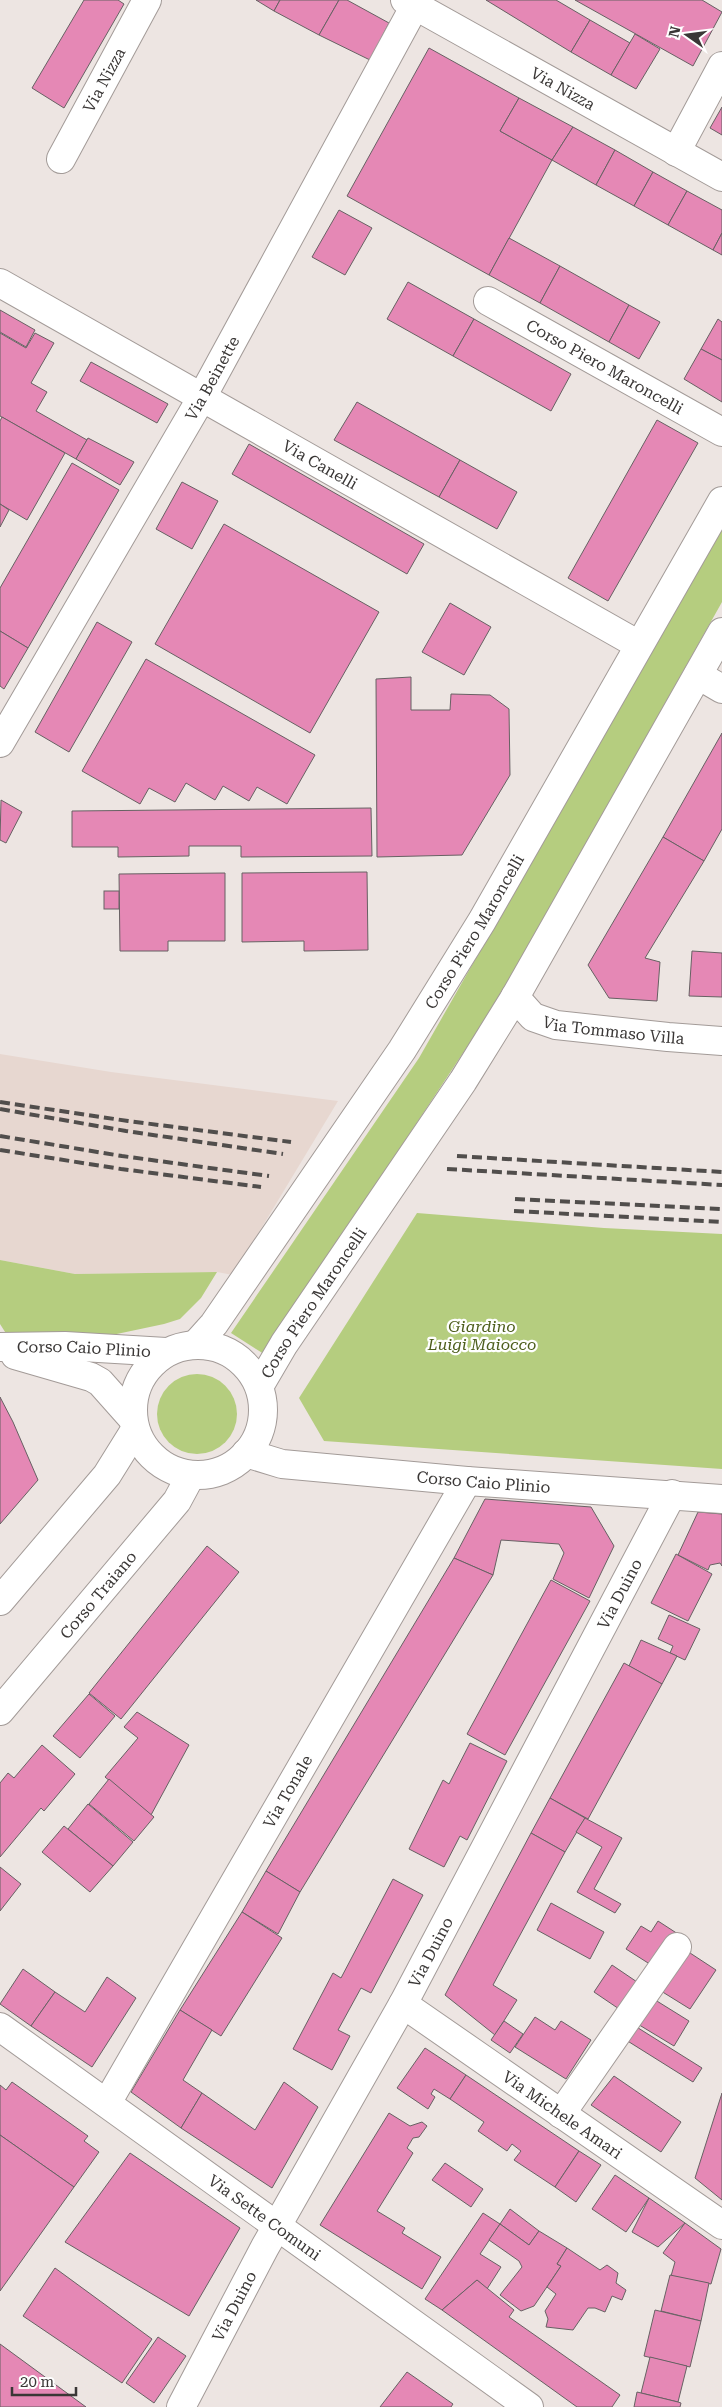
<svg xmlns="http://www.w3.org/2000/svg" width="722" height="2407" font-family="'Roboto Serif',serif">
	<style>
		.built { fill: #e7d7d0 }
		.green { fill: #b5cd7f }
		.building { fill: #e588b5; stroke: #676163 }
		.lines { fill: none; stroke-linecap: round; stroke-linejoin: round }
		.minor-casing { stroke: #a39b98; stroke-width: 30 }
		.major-casing { stroke: #a39b98; stroke-width: 30 }
		.minor { stroke: #fff; stroke-width: 28 }
		.major { stroke: #fff; stroke-width: 28 }
		.rail { stroke: #514e4c; stroke-width: 4; stroke-dasharray: 10 5; stroke-linecap: butt }
		.labels { text-anchor: middle; dominant-baseline: central; stroke-width: 4.5; stroke-linejoin: round; paint-order: stroke }
		.street-label { font-size: 16px; fill: #3a3736; stroke: #fff }
		.park-label { font-size: 16px; font-style: italic; fill: #4d5e1c; stroke: #fff }
	</style>
	<rect width="100%" height="100%" fill="#ede5e2"/>
	<polygon class="built" points="0,1054 111,1072 338,1101 233,1275 217,1272 75,1274 0,1260"/>
	<g class="green">
		<polygon points="722,527 722,602 500,997 264,1354 231,1333 419,1058"/>
		<polygon points="417,1213 604,1228 722,1234 722,1469 324,1441 299,1398"/>
		<polygon points="0,1260 75,1274 217,1272 201,1298 180,1319 164,1324 112,1335 7,1335 0,1324"/>
		<circle cx="197" cy="1414" r="40"/>
	</g>
	<g class="building">
		<polygon points="84,0 118,0 124,4 64,108 32,88"/>
		<polygon points="256,0 280,0 274,11"/>
		<polygon points="280,0 339,0 319,35 274,11"/>
		<polygon points="339,0 347,0 389,23 370,60 319,35"/>
		<polygon points="486,0 556,0 590,20 571,52"/>
		<polygon points="575,0 702,0 722,12 693,66"/>
		<polygon points="590,20 630,43 611,75 571,52"/>
		<polygon points="635,34 660,49 636,89 611,75"/>
		<polygon points="429,48 519,98 500,131 552,160 489,275 347,196"/>
		<polygon points="519,98 573,127 552,160 500,131"/>
		<polygon points="722,107 722,135 710,128"/>
		<polygon points="573,127 615,150 596,185 552,160"/>
		<polygon points="615,150 653,172 634,206 596,185"/>
		<polygon points="653,172 687,191 668,225 634,206"/>
		<polygon points="687,191 722,210 722,233 713,250 668,225"/>
		<polygon points="339,210 372,228 345,275 312,257"/>
		<polygon points="722,233 722,255 713,250"/>
		<polygon points="509,238 560,266 540,303 489,275"/>
		<polygon points="560,266 629,305 609,342 540,303"/>
		<polygon points="408,282 474,319 453,356 387,319"/>
		<polygon points="629,305 660,322 639,359 609,342"/>
		<polygon points="0,310 35,330 26,347 0,332"/>
		<polygon points="474,319 571,374 551,411 453,356"/>
		<polygon points="718,319 722,322 722,360 701,349"/>
		<polygon points="0,333 26,348 35,333 54,343 31,383 47,392 36,411 87,440 76,459 0,416"/>
		<polygon points="701,349 722,360 722,402 684,379"/>
		<polygon points="91,362 168,404 157,423 80,381"/>
		<polygon points="357,402 460,460 439,497 334,440"/>
		<polygon points="2,417 65,453 27,520 0,504 0,421"/>
		<polygon points="657,420 698,443 608,601 568,578"/>
		<polygon points="88,438 134,462 120,485 76,459"/>
		<polygon points="249,444 424,544 407,574 232,474"/>
		<polygon points="460,460 517,492 497,529 439,497"/>
		<polygon points="72,463 119,490 28,648 0,631 0,588"/>
		<polygon points="182,482 218,501 192,549 156,529"/>
		<polygon points="0,504 9,510 0,527"/>
		<polygon points="224,524 379,612 310,733 155,644"/>
		<polygon points="450,603 491,627 464,675 422,652"/>
		<polygon points="97,622 132,642 69,752 35,732"/>
		<polygon points="0,631 28,648 4,689 0,686"/>
		<polygon points="146,659 315,755 287,804 257,787 249,801 223,786 215,800 186,783 175,802 149,788 140,804 82,771"/>
		<polygon points="411,677 411,710 450,710 451,694 490,695 509,709 510,775 462,855 377,857 376,679"/>
		<polygon points="722,733 722,829 704,861 663,837"/>
		<polygon points="1,800 22,812 6,843 0,840"/>
		<polygon points="371,808 372,856 241,857 241,846 189,846 189,856 118,857 118,847 72,847 72,811"/>
		<polygon points="663,837 704,861 645,958 660,962 657,1001 609,998 588,965"/>
		<polygon points="367,872 368,950 304,951 304,941 242,942 242,873"/>
		<polygon points="225,873 225,941 168,941 168,951 120,951 119,874"/>
		<rect x="104" y="891" width="15" height="18"/>
		<polygon points="692,951 722,953 722,997 689,996"/>
		<polygon points="0,1397 13,1422 38,1480 0,1524"/>
		<polygon points="485,1499 591,1507 614,1546 589,1598 553,1579 564,1553 559,1544 501,1540 493,1575 454,1558"/>
		<polygon points="698,1512 722,1514 722,1566 720,1563 710,1565 708,1570 678,1555"/>
		<polygon points="207,1546 239,1572 121,1719 89,1693"/>
		<polygon points="676,1554 712,1574 688,1621 651,1603"/>
		<polygon points="454,1558 493,1575 300,1892 266,1871"/>
		<polygon points="551,1580 590,1601 505,1755 467,1734"/>
		<polygon points="669,1615 700,1629 685,1660 670,1653 673,1646 658,1639"/>
		<polygon points="641,1640 677,1656 662,1684 629,1666"/>
		<polygon points="624,1663 662,1684 588,1819 550,1798"/>
		<polygon points="89,1694 115,1716 80,1758 53,1736"/>
		<polygon points="137,1712 189,1745 151,1815 105,1777 138,1738 124,1727"/>
		<polygon points="470,1743 507,1761 467,1840 460,1836 444,1867 409,1849 443,1780 449,1784"/>
		<polygon points="42,1745 75,1774 44,1811 41,1808 0,1857 0,1783 8,1773 14,1778"/>
		<polygon points="109,1779 154,1817 134,1841 89,1804"/>
		<polygon points="550,1798 585,1818 565,1852 531,1833"/>
		<polygon points="88,1804 133,1842 113,1866 68,1829"/>
		<polygon points="585,1818 622,1838 594,1889 621,1904 615,1913 577,1892 602,1847 576,1832"/>
		<polygon points="64,1826 113,1866 90,1892 42,1852"/>
		<polygon points="531,1833 565,1852 493,1985 517,2000 495,2035 445,1995"/>
		<polygon points="0,1867 21,1884 0,1911"/>
		<polygon points="266,1871 300,1892 278,1934 242,1912"/>
		<polygon points="393,1879 423,1895 371,1993 361,1988 338,2030 350,2036 332,2070 293,2049 333,1973 341,1978"/>
		<polygon points="551,1903 604,1932 590,1959 537,1930"/>
		<polygon points="242,1912 282,1938 221,2036 180,2010"/>
		<polygon points="658,1921 678,1934 656,1968 626,1949 641,1926 651,1932"/>
		<polygon points="687,1951 716,1970 690,2009 661,1991"/>
		<polygon points="612,1965 643,1986 625,2013 594,1992"/>
		<polygon points="23,1969 55,1992 31,2026 0,2004"/>
		<polygon points="107,1977 136,1998 92,2067 31,2026 55,1992 85,2012"/>
		<polygon points="652,1998 689,2021 674,2046 636,2023"/>
		<polygon points="180,2010 212,2030 183,2080 202,2093 181,2128 131,2092"/>
		<polygon points="535,2017 555,2030 561,2021 591,2040 566,2079 515,2047"/>
		<polygon points="504,2021 523,2034 510,2053 491,2040"/>
		<polygon points="635,2026 702,2068 693,2082 626,2040"/>
		<polygon points="425,2048 466,2075 450,2099 434,2089 431,2094 435,2097 428,2109 397,2088"/>
		<polygon points="466,2075 579,2151 555,2187 514,2160 521,2151 512,2144 507,2151 478,2131 484,2122 450,2099"/>
		<polygon points="614,2076 681,2122 661,2152 591,2105"/>
		<polygon points="12,2082 88,2136 84,2141 99,2152 74,2187 0,2135 0,2085 6,2090"/>
		<polygon points="284,2082 318,2107 272,2188 181,2128 202,2093 255,2130"/>
		<polygon points="722,2093 722,2200 695,2178"/>
		<polygon points="389,2113 410,2126 422,2122 427,2126 419,2137 413,2138 407,2148 413,2153 377,2211 405,2228 402,2233 441,2257 422,2289 320,2225"/>
		<polygon points="0,2135 74,2187 0,2291"/>
		<polygon points="579,2151 601,2165 576,2202 555,2187"/>
		<polygon points="130,2153 240,2228 189,2316 65,2242"/>
		<polygon points="445,2163 483,2189 471,2207 432,2180"/>
		<polygon points="615,2175 649,2198 626,2232 592,2209"/>
		<polygon points="649,2198 685,2223 658,2247 632,2232"/>
		<polygon points="510,2209 539,2231 529,2245 500,2224"/>
		<polygon points="483,2213 500,2224 480,2254 501,2267 487,2289 477,2280 442,2310 425,2299"/>
		<polygon points="685,2223 721,2249 711,2284 671,2276 675,2262 663,2253"/>
		<polygon points="500,2224 529,2245 539,2231 567,2248 557,2264 561,2266 534,2306 521,2311 500,2295 522,2267 519,2261 489,2240"/>
		<polygon points="567,2248 600,2270 607,2265 618,2273 616,2283 626,2290 622,2300 612,2296 605,2312 595,2308 588,2308 573,2330 546,2327 548,2319 545,2311 556,2294 547,2287 561,2266 557,2264"/>
		<polygon points="55,2268 152,2339 122,2383 23,2316"/>
		<polygon points="670,2275 709,2283 701,2321 661,2311"/>
		<polygon points="477,2280 514,2310 509,2317 620,2395 612,2407 577,2407 442,2310"/>
		<polygon points="655,2310 701,2321 690,2367 644,2356"/>
		<polygon points="158,2337 186,2356 154,2403 126,2383"/>
		<polygon points="0,2344 86,2407 0,2407"/>
		<polygon points="650,2357 687,2366 678,2402 641,2393"/>
		<polygon points="407,2372 453,2404 451,2407 380,2407"/>
		<polygon points="637,2392 678,2402 681,2403 680,2407 634,2407"/>
	</g>
	<g class="lines">
		<g class="minor-casing">
			<g id="minor">
				<path id="s1" d="M405,0L722,177"/>
				<polyline points="676,152 722,66"/>
				<path id="s2" d="M61,159L147,0"/>
				<path id="s3" d="M0,283L639,645"/>
				<path id="s4" d="M488,301L722,432"/>
				<polyline points="698,675 722,689"/>
				<path id="s5" d="M0,743L202,397L418,0"/>
				<path id="s6" d="M515,997L533,1017L556,1025L668,1037L722,1041"/>
				<path id="s7" d="M0,1347L65,1346L166,1352"/>
				<polyline points="15,1355 91,1377 100,1382 132,1418"/>
				<path id="s8" d="M246,1453L282,1464L467,1481L722,1499"/>
				<path id="s9" d="M403,2004L722,2225"/>
				<path id="s10" d="M0,2027L529,2407"/>
				<path id="s11" d="M107,2103L467,1481"/>
				<polyline points="561,2114 677,1947"/>
				<path id="s12" d="M181,2407L265,2247L403,2004L672,1494"/>
			</g>
		</g>
		<g class="major-casing">
			<g id="major">
				<path id="s13" d="M196,1344L214,1324L402,1050L482,921L722,501"/>
				<circle cx="198" cy="1410" r="65"/>
				<path id="s14" d="M260,1385L284,1344L463,1081L515,997L722,632"/>
				<polyline points="0,1601 107,1475 135,1430"/>
				<path id="s15" d="M0,1711L177,1501L191,1475"/>
			</g>
		</g>
		<use href="#minor" class="minor"/>
		<use href="#major" class="major"/>
		<g class="rail">
			<polyline points="0,1102 128,1121 291,1142"/>
			<polyline points="0,1109 126,1131 283,1154"/>
			<polyline points="0,1136 122,1156 269,1176"/>
			<polyline points="0,1150 121,1169 261,1187"/>
			<polyline points="457,1156 722,1172"/>
			<polyline points="447,1169 722,1185"/>
			<polyline points="515,1199 722,1209"/>
			<polyline points="514,1211 722,1222"/>
		</g>
	</g>
	<g class="labels">
		<g class="street-label">
			<text stroke="none"><textPath href="#s2" startOffset="90">Via Nizza</textPath></text>
			<text stroke="none"><textPath href="#s1" startOffset="181">Via Nizza</textPath></text>
			<text stroke="none"><textPath href="#s4" startOffset="134">Corso Piero Maroncelli</textPath></text>
			<text stroke="none"><textPath href="#s5" startOffset="422">Via Beinette</textPath></text>
			<text stroke="none"><textPath href="#s3" startOffset="368">Via Canelli</textPath></text>
			<text stroke="none"><textPath href="#s13" startOffset="498">Corso Piero Maroncelli</textPath></text>
			<text stroke="none"><textPath href="#s6" startOffset="109">Via Tommaso Villa</textPath></text>
			<text stroke="none"><textPath href="#s14" startOffset="98">Corso Piero Maroncelli</textPath></text>
			<text stroke="none"><textPath href="#s7" startOffset="84">Corso Caio Plinio</textPath></text>
			<text stroke="none"><textPath href="#s8" startOffset="240">Corso Caio Plinio</textPath></text>
			<text stroke="none"><textPath href="#s12" startOffset="924">Via Duino</textPath></text>
			<text stroke="none"><textPath href="#s15" startOffset="152">Corso Traiano</textPath></text>
			<text stroke="none"><textPath href="#s11" startOffset="360">Via Tonale</textPath></text>
			<text stroke="none"><textPath href="#s12" startOffset="519">Via Duino</textPath></text>
			<text stroke="none"><textPath href="#s9" startOffset="194">Via Michele Amari</textPath></text>
			<text stroke="none"><textPath href="#s10" startOffset="326">Via Sette Comuni</textPath></text>
			<text stroke="none"><textPath href="#s12" startOffset="114">Via Duino</textPath></text>
		</g>
		<g class="park-label">
			<text x="482" y="1326">Giardino<tspan x="482" dy="18">Luigi Maiocco</tspan></text>
		</g>
	</g>
	<g transform="translate(687 35) rotate(284)" stroke="#ffffff" stroke-width="4" paint-order="stroke">
	<path d="M0-4L9 19L0 12L-9 19Z" fill="#3a3736"/>
	<text y="-8" font-size="14" font-weight="bold" text-anchor="middle" fill="#3a3736">N</text>
	</g>
	<path d="M12 2387v8h64v-8" fill="none" stroke="#3a3736" stroke-width="2.5"/>
	<text x="20" y="2387" font-size="15" fill="#3a3736" stroke="#ffffff" stroke-width="4" paint-order="stroke">20 m</text>
</svg>
